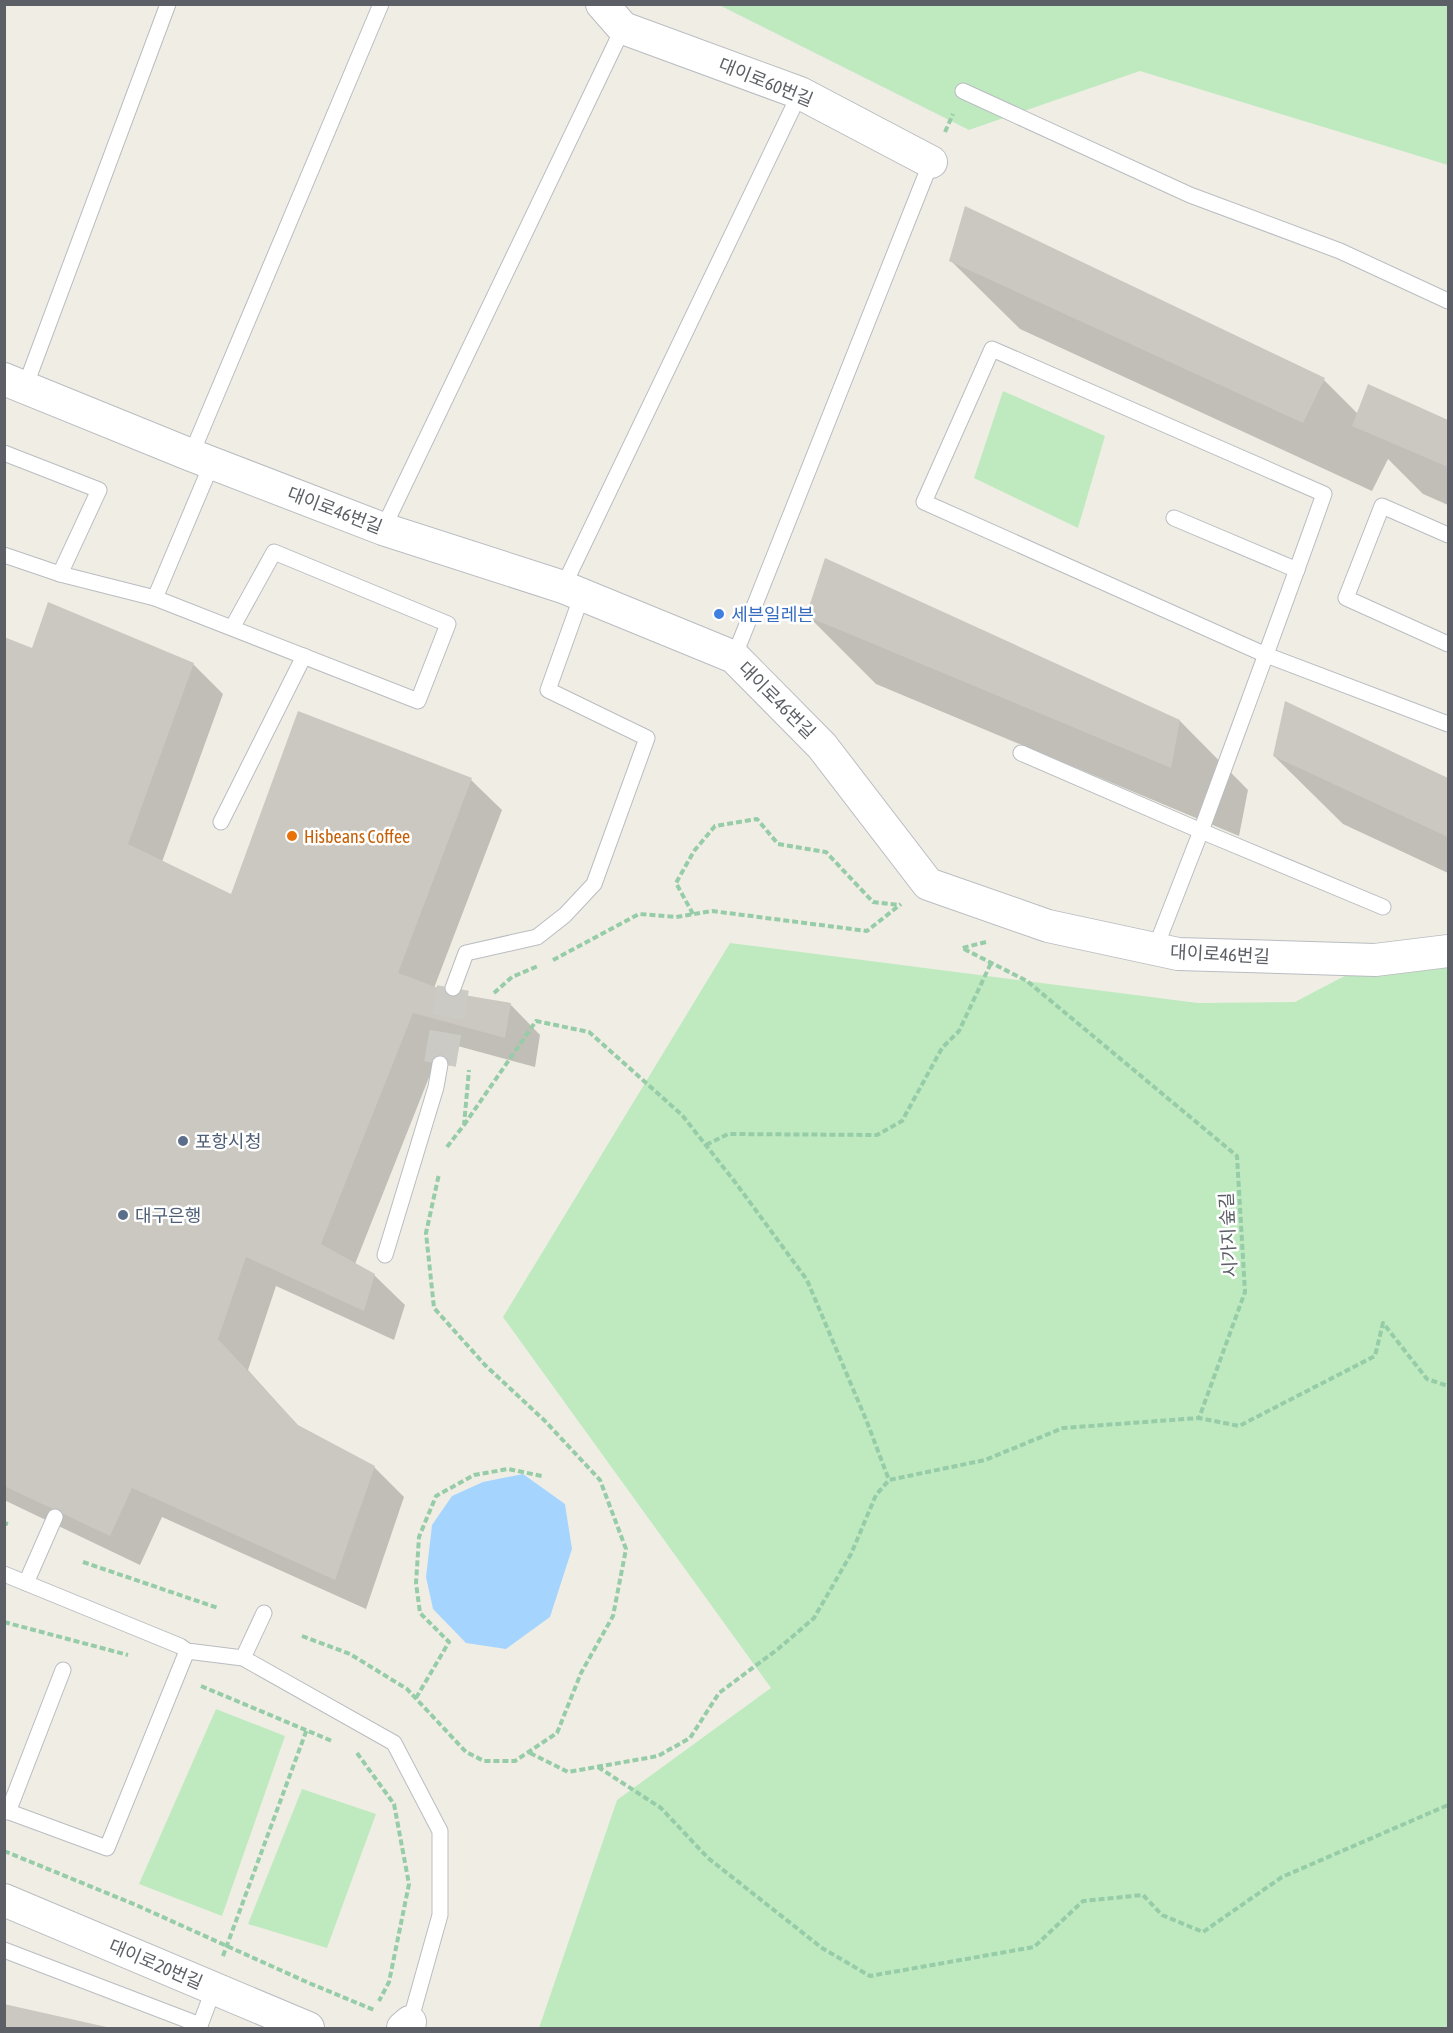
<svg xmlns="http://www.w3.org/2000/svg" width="1453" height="2033" font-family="'Asap Condensed','Noto Sans KR',sans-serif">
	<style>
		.green { fill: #bfeac0 }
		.water { fill: #a5d5ff }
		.shadow { fill: #0003 }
		.building { fill: #cbc8c1 }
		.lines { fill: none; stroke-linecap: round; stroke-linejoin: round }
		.minor-tunnel { stroke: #cbcac4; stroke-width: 32; stroke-dasharray: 32 16; stroke-linecap: butt }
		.service-casing { stroke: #b9bcc1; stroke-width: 17 }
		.minor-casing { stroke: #b9bcc1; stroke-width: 34 }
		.path { stroke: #96cca7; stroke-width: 4; stroke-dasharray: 6 3; stroke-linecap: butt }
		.service { stroke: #fff; stroke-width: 15 }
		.minor { stroke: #fff; stroke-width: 32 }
		.shop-dot { fill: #3f7fe0; stroke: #fff; stroke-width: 2 }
		.food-dot { fill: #e8710a; stroke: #fff; stroke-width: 2 }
		.service-dot { fill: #5c6f8a; stroke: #fff; stroke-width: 2 }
		.labels { text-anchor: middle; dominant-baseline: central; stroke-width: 5; stroke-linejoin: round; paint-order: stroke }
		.street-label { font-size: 18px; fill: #5c6066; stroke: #fff }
		.shop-label { font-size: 18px; fill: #366cbe; stroke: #fff; text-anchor: start }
		.food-label { font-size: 18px; fill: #c56008; stroke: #fff; text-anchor: start }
		.service-label { font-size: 18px; fill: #4e5e75; stroke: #fff; text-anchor: start }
	</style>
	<rect width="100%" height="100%" fill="#f0eee4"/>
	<g class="green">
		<polygon points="719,5 1448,5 1448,165 1140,71 969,130"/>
		<polygon points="1003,391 1105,436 1078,528 974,478"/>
		<polygon points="730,943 1198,1003 1295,1002 1375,960 1448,968 1448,2028 539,2028 617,1800 771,1688 503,1317"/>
		<polygon points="216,1709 285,1736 222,1916 139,1884"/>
		<polygon points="302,1789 376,1814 327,1948 248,1924"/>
	</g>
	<polygon class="water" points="523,1474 565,1504 572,1549 550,1617 506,1649 466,1643 433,1609 426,1577 432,1525 452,1496 483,1482"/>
	<g class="shadow">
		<polygon points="966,208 1324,380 1358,414 1368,386 1448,422 1448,505 1423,494 1388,459 1372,491 1020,329 951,261"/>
		<polygon points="808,616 1180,721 1248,790 1239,836 876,684"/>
		<polygon points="4,638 33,650 193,664 223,694 162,862 232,896 299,713 471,780 502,810 434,988 452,994 510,1004 540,1035 535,1067 443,1042 355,1264 374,1275 405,1305 394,1340 276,1286 248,1370 301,1429 374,1467 404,1497 366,1609 162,1517 140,1565 4,1500"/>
		<polygon points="1286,703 1448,779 1448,873 1343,824 1274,756"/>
		<polygon points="4,2006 108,2028 4,2028"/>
	</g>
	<g class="building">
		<polygon points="965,206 1325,378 1303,423 949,261"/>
		<polygon points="1368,384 1448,420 1448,467 1352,426"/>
		<polygon points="825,558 1180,720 1171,768 806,616"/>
		<polygon points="48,602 194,663 128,844 231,894 298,711 472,778 398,973 452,993 511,1003 505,1038 413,1013 321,1244 375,1274 364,1311 246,1257 218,1339 298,1425 375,1466 335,1580 132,1488 110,1536 4,1486 4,637 32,648"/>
		<polygon points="1285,701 1448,778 1448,837 1273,756"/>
		<polygon points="4,2004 111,2028 4,2028"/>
	</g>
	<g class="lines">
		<polyline class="minor-tunnel" points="440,1064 453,988"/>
		<g class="service-casing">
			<g id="service">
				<polyline points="963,91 1190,195 1340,251 1448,301"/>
				<polyline points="25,387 168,4"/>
				<polyline points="4,453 99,490 60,574"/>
				<polyline points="191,455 381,4"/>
				<polyline points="212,463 155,598 418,701 448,624 274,552 232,628"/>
				<polyline points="1174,518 1297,570"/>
				<polyline points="383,529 623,28"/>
				<polyline points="1448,535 1382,506 1346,598 1448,644"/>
				<polyline points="4,555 60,574 155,598"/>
				<polyline points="563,587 800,93"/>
				<polyline points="734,657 931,162"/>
				<path d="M1021,753L1201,831C1242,719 1284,607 1324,494L992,349L924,502L1266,655L1448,724"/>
				<polyline points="221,822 304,656"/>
				<polyline points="1155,949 1201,831 1383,907"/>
				<polyline points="453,988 466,953 537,937 565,915 594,884 647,738 548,690 582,595"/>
				<polyline points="385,1255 436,1087 440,1064"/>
				<polyline points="4,1574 180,1646 187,1651 243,1658 394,1743 440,1831 440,1915 410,2022"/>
				<polyline points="26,1583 55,1517"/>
				<polyline points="243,1658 264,1613"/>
				<polyline points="4,1810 107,1848 187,1651"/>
				<polyline points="8,1812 63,1670"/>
				<polyline points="4,1950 200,2025"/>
				<polyline points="199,2028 214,1988"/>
			</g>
		</g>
		<g class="minor-casing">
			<g id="minor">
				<polyline points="602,4 623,28 800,93 931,162"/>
				<polyline points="4,379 191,455 383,529 563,587 734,657 822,746 928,884 1048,926 1178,954 1375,960 1448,951"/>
				<polyline points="4,1900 308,2028"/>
				<polyline points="403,2028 410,2022"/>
			</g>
		</g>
		<g class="path">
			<polyline points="945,132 953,114"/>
			<polyline points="693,914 676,883 694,851 715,826 757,819 778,844 826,852 873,902 899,905"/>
			<polyline points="986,942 962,948 1027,981 1237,1156 1245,1292 1199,1418 1239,1426 1375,1356 1383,1323 1427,1379 1448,1386"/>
			<polyline points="553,960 639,914 676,917 712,911 867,931 901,904"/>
			<polyline points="494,993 512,977 538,966"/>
			<polyline points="464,1125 536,1021 589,1032 682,1115 735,1182 807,1280 867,1422 889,1480"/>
			<polyline points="706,1145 728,1134 877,1135 902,1121 942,1048 959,1031 991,963"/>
			<polyline points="447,1147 464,1125 469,1070"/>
			<polyline points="4,1523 8,1524"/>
			<polyline points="83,1562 218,1608"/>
			<polyline points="4,1622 128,1655"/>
			<polyline points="302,1636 350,1654 407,1689 466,1752 484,1761 515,1761 557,1733 581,1673 613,1616 626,1549 600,1480 545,1421 485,1365 434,1308 426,1233 439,1174"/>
			<polyline points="201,1686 332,1741"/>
			<polyline points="416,1698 449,1642 420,1613 416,1583 419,1537 436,1496 474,1475 508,1469 542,1476"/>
			<polyline points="357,1753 394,1804 409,1884 389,1982 379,2001"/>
			<polyline points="530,1753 568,1772 658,1756 690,1738 719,1693 778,1649 814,1618 851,1554 876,1495 889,1480 985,1460 1063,1428 1199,1418"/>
			<polyline points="598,1767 661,1808 708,1858 822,1948 870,1976 1034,1947 1083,1901 1143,1895 1162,1915 1203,1932 1282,1877 1448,1805"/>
			<polyline points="4,1851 136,1905 309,1983 374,2010"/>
			<polyline points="223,1956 307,1729"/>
		</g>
		<use href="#service" class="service"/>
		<use href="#minor" class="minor"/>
	</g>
	<circle class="shop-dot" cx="719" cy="614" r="6"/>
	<circle class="food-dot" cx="292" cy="836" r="6"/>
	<g class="service-dot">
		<circle cx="183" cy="1141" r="6"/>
		<circle cx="123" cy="1215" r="6"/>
	</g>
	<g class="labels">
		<g class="street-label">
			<text transform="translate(766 82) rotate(22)">대이로60번길</text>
			<text transform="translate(335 510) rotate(21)">대이로46번길</text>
			<text transform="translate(777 700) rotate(45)">대이로46번길</text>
			<text transform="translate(1220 954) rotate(3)">대이로46번길</text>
			<text transform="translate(1228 1235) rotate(-93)">시가지 숲길</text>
			<text transform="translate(156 1964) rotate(23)">대이로20번길</text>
		</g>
		<g class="shop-label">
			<text x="731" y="614">세븐일레븐</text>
		</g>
		<g class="food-label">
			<text x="304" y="836">Hisbeans Coffee</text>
		</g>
		<g class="service-label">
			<text x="195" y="1141">포항시청</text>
			<text x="135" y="1215">대구은행</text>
		</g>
	</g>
	<rect width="1453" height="2033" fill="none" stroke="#5c6066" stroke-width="12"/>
</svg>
